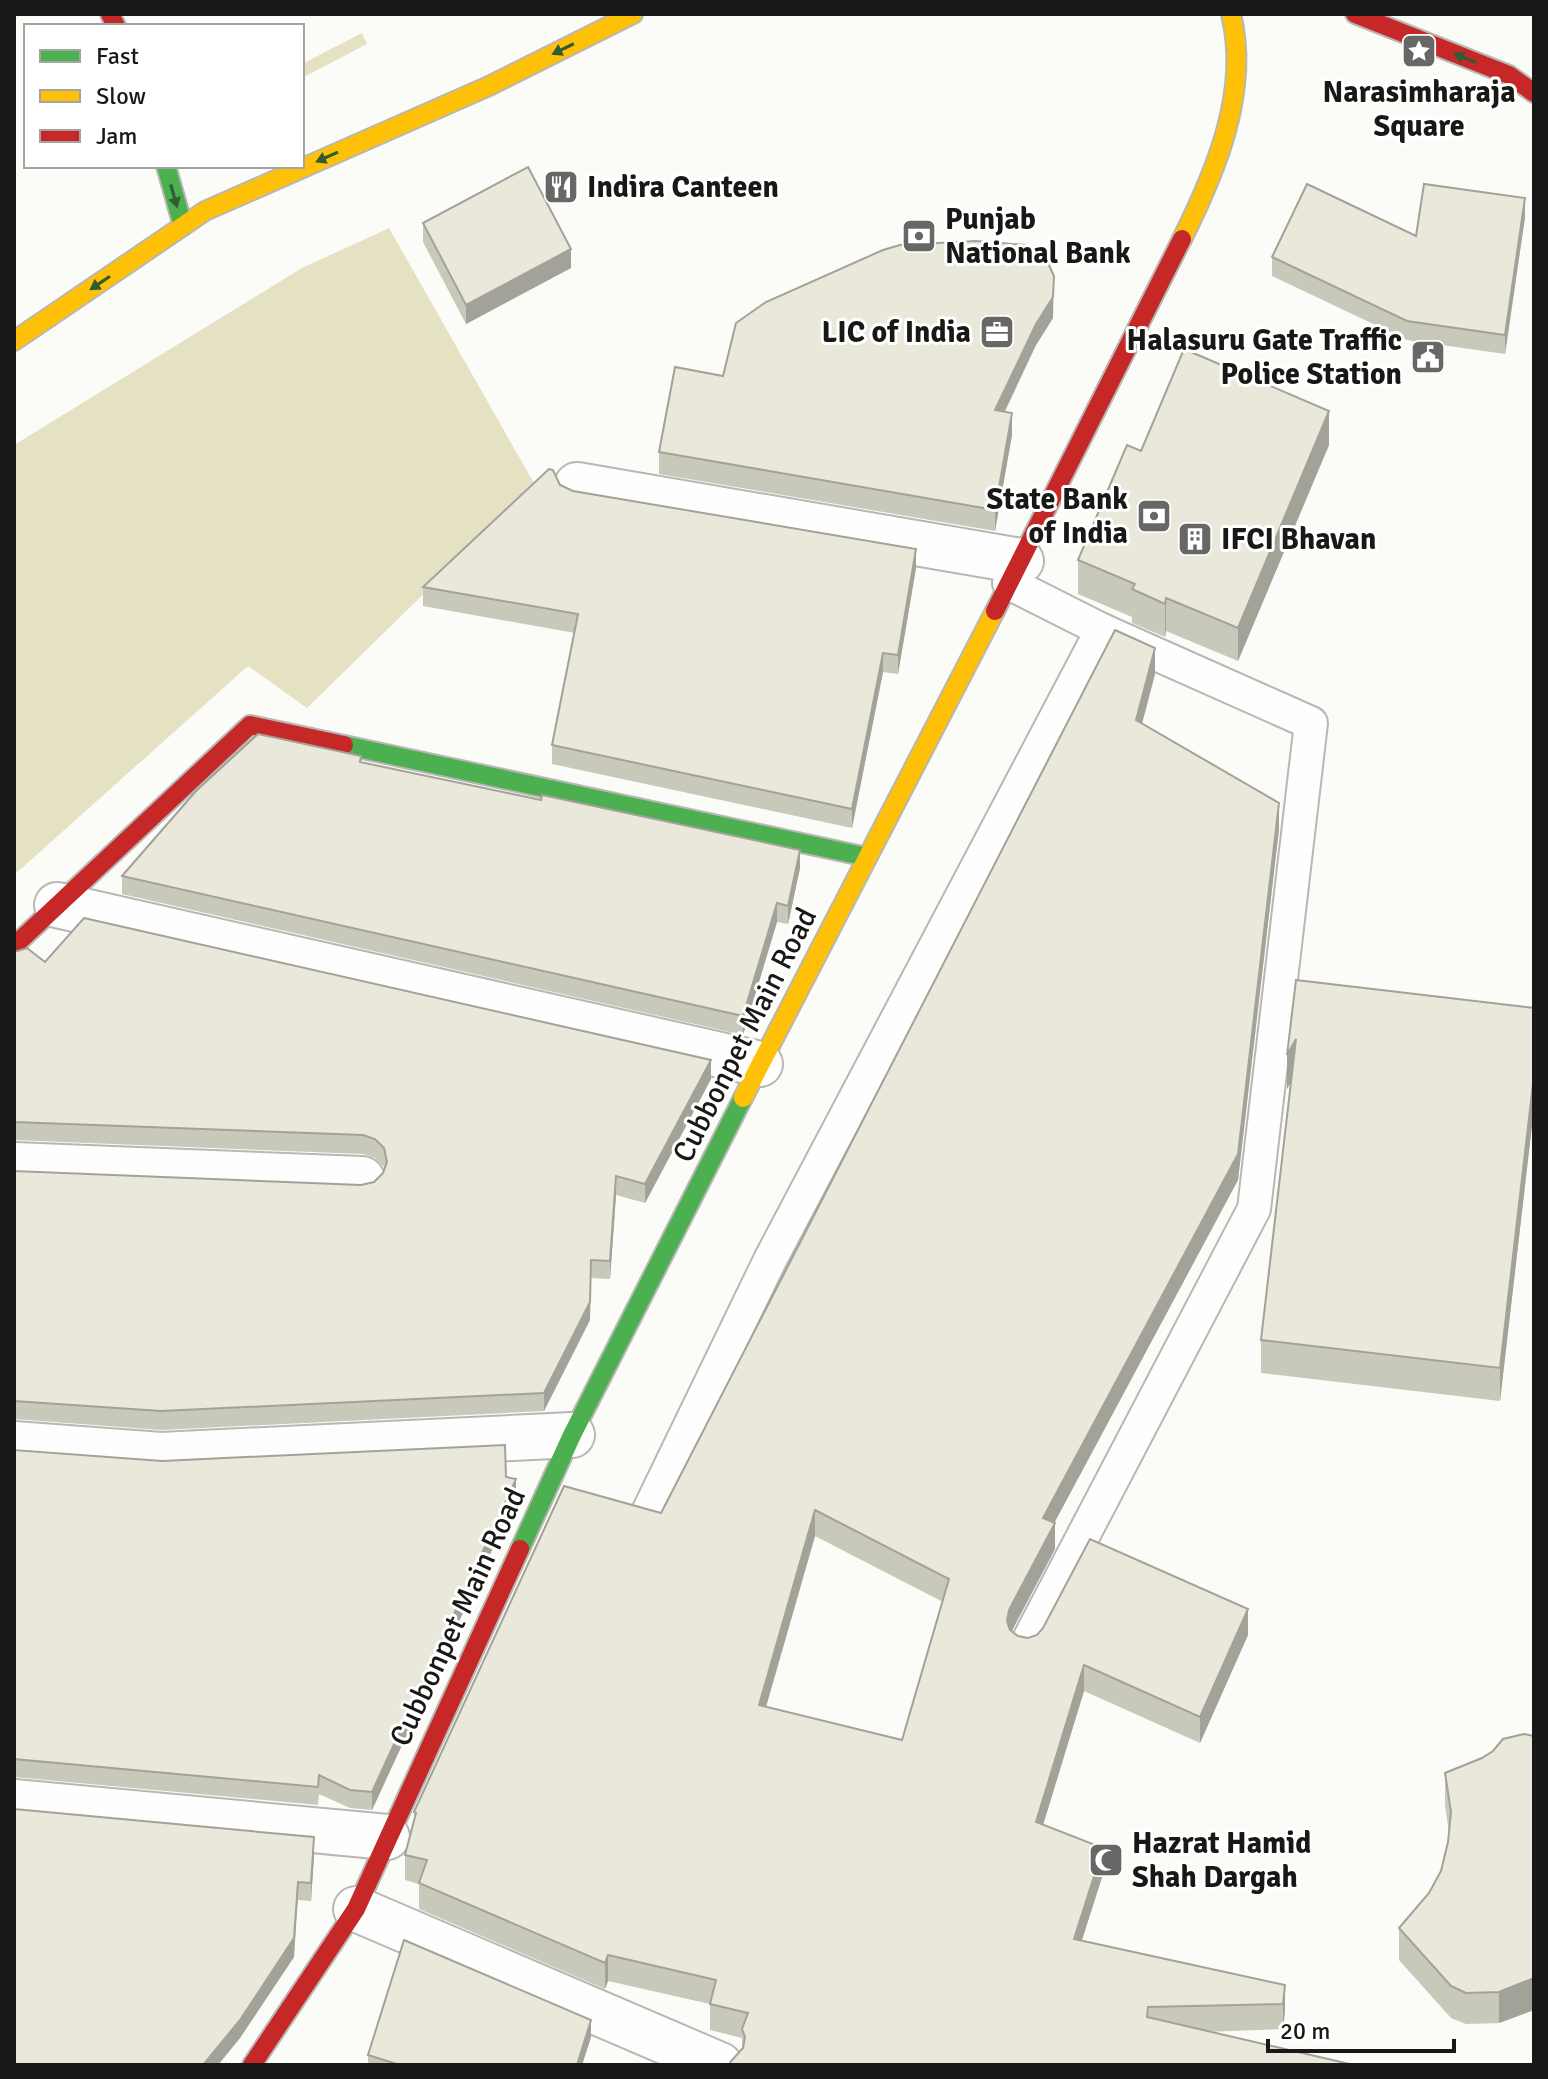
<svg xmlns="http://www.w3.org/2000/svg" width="1548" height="2079" font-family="Signika,sans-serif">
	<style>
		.green { fill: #e5e2c4 }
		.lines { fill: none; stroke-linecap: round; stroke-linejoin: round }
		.lane-casing { stroke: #b7b7b4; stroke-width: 36 }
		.street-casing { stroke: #b7b7b4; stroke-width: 48 }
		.fast-casing { stroke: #b7b7b4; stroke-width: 22 }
		.slow-casing { stroke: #b7b7b4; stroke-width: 22 }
		.jam-casing { stroke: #b7b7b4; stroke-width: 22 }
		.lane { stroke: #fefefe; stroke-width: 32 }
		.street { stroke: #fefefe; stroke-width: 44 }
		.fast { stroke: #4caf50; stroke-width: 18 }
		.slow { stroke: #ffc107; stroke-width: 18 }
		.jam { stroke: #c62828; stroke-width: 18 }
		.wall { fill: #c8c8bb; fill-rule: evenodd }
		.shaded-wall { fill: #a3a299 }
		.building { fill: #e9e8da; stroke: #a3a299; stroke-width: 2; fill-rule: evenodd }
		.oneway { fill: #2f5c30 }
		.labels { text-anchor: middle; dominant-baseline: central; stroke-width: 6; stroke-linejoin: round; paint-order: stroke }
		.poi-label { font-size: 30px; font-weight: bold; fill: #181816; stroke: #fff; text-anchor: start }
		.street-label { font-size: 30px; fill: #181816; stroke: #fff }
	</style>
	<rect width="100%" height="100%" fill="#fbfbf7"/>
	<g class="green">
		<polygon points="362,33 367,44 302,78 302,64"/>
		<polygon points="389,228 535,485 307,708 248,666 14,875 14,445 302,268"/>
	</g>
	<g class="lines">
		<g class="lane-casing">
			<g id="lane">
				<polyline points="1009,583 1102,630 1311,723 1254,1209 1026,1645"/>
				<polyline points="648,1512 770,1260 1102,630"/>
			</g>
		</g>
		<g class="street-casing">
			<g id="street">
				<polyline points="577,485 1021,561"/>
				<polyline points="57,905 760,1064"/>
				<polyline points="14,1165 362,1179"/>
				<polyline points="14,1444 161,1455 572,1435"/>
				<polyline points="14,1802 387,1837"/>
				<polyline points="356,1909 720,2065"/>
			</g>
		</g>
		<g class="fast-casing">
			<g id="fast">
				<polyline points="166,166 183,226"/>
				<polyline points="344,745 867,857"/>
				<polyline points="520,1549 572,1435 743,1098"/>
			</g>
		</g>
		<g class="slow-casing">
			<g id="slow">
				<path d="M1182,239C1216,171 1250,91 1231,14"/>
				<polyline points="14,341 205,211 489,86 633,14"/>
				<polyline points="743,1098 995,611"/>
			</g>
		</g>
		<g class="jam-casing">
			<g id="jam">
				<polyline points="110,14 116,26"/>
				<polyline points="1355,14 1509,75 1534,93"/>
				<polyline points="995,611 1182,239"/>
				<polyline points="14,946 250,725 344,745"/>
				<polyline points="252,2065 356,1909 520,1549"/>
			</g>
		</g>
		<use href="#lane" class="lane"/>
		<use href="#street" class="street"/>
		<use href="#fast" class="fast"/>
		<use href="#slow" class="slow"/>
		<use href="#jam" class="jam"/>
	</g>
	<g class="wall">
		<polygon points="1525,217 1505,354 1407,340 1272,276 1272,257 1416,236"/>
		<polygon points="423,223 571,268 466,324 423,242"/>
		<polygon points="1053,318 1036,345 1005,412 1012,435 995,531 659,474 659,452 723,376"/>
		<polygon points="1329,445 1238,661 1166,631 1165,637 1132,623 1132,617 1078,594 1078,560 1141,451"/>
		<polygon points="560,485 573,491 916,568 898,674 883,672 852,828 552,764 552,745 575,633 423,606 423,587"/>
		<path d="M1155,674L1142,724L1279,829L1238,1180L1054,1523L1055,1549L1012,1631L1018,1636L1028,1638L1248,1635L1200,1743L1084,1691L1043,1825L1103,1874L1082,1940L1285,1985V2011L1283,2029L742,2049V2038L710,2030V2004L608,1981L605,1989L419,1909V1884L405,1880V1855L414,1821V1812L661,1513ZM815,1536L943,1602L902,1740L766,1707Z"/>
		<polygon points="361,762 800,868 788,924 777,922 743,1035 122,894 122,876"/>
		<polygon points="14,952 45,962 711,1079 645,1203 616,1195 610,1279 591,1278 590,1320 544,1411 161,1430 14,1419 14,1171 361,1185 374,1182 383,1173 384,1170 384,1167 375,1158 363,1154 14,1140"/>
		<polygon points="1534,1008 1534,1108 1500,1401 1261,1373 1261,1340 1291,1082 1287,1089 1287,1055"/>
		<polygon points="14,1450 162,1461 506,1477 516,1498 372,1810 350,1808 319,1794 318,1805 14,1777"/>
		<polygon points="1534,1736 1534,2010 1499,2023 1466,2024 1451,2018 1399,1960 1399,1928 1429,1893 1441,1871 1448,1842 1449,1833 1445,1805 1445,1773"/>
		<polygon points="314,1855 311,1901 298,1900 294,1957 240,2038 218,2065 14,2065"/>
		<polygon points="591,2037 582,2065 368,2065 368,2055"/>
	</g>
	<g class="shaded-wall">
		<polygon points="1525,198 1525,217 1505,354 1505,335"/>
		<polygon points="571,249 571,268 466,324 466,305"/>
		<polygon points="1054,276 1053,318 1036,345 995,431 995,410"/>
		<polygon points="1329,411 1329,445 1238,661 1238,628"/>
		<polygon points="1012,413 1012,435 995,531 995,510"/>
		<polygon points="916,549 916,568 898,674 898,655"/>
		<polygon points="1166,598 1166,631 1165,637 1165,604"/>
		<polygon points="1155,648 1155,674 1136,746 1136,720"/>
		<polygon points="883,653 883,672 852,828 852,809"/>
		<polygon points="1279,803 1279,829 1238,1180 1043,1544 1043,1518"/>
		<polygon points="800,850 800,868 788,924 788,906"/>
		<polygon points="777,903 777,922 743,1035 743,1016"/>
		<polygon points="1296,1039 1296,1073 1287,1089 1287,1055"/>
		<polygon points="711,1060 711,1079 645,1203 645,1184"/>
		<polygon points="1534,1075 1534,1108 1500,1401 1500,1368"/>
		<polygon points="616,1176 616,1195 610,1279 610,1261"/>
		<polygon points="591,1260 590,1320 544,1411 544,1393"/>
		<polygon points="16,1400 16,1419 14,1419 14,1401"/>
		<polygon points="516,1479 516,1498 372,1810 372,1792"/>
		<polygon points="815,1510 815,1536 759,1731 759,1705"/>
		<polygon points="1055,1523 1055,1549 1009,1636 1007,1621 1009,1610"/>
		<polygon points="1248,1609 1248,1635 1200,1743 1200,1717"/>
		<polygon points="1084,1665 1084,1691 1036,1848 1036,1822"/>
		<polygon points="314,1837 314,1855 311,1901 311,1883"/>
		<polygon points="1103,1848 1103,1874 1074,1965 1074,1939"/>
		<polygon points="298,1882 294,1957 240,2038 218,2065 203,2065"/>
		<polygon points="608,1955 608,1981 605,1989 605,1963"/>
		<polygon points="1534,1978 1534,2010 1499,2023 1499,1992"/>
		<polygon points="1285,1985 1285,2011 1283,2029 1283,2004"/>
		<polygon points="591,2020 591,2037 582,2065 577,2065"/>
	</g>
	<g class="building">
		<polygon points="528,167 571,249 466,305 423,223"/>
		<polygon points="1307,184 1416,236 1424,184 1525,198 1505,335 1407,321 1272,257"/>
		<polygon points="976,241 1025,245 1039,252 1048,263 1054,276 1053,297 1036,324 995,410 1012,413 995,510 659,452 675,367 723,376 736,323 766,302 883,250 900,245"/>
		<polygon points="1184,349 1329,411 1238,628 1166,598 1165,604 1132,589 1135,584 1078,560 1127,445 1141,451"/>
		<polygon points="549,469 553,470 560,485 573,491 916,549 898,655 883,653 852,809 552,745 578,614 423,587"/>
		<path d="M1115,630L1155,648L1136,720L1279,803L1238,1154L1043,1518L1055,1523L1009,1610L1007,1621L1010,1630L1018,1636L1028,1638L1037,1635L1043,1628L1090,1539L1248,1609L1200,1717L1084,1665L1036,1822L1103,1848L1074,1939L1285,1985L1283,2004L1148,2007L1147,2017L1354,2065H729L731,2061L743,2048L745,2037L742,2029L748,2013L710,2004L716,1980L608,1955L605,1963L419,1883L427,1860L405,1855L416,1813L414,1812L564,1486L661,1513ZM815,1510L949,1579L902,1740L759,1705Z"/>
		<polygon points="258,734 361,756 360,762 541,800 542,795 800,850 788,906 777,903 743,1016 122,876 196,791"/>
		<polygon points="84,918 711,1060 645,1184 616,1176 610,1261 591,1260 590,1302 544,1393 161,1411 14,1401 14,1171 361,1185 374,1182 383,1173 387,1162 384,1148 375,1139 363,1135 14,1122 14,952 27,948 45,962"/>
		<polygon points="1296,980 1534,1008 1534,1075 1500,1368 1261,1340 1296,1039 1287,1055"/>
		<polygon points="505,1445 506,1477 516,1479 372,1792 350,1790 319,1775 318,1787 14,1759 14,1450 162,1461"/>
		<polygon points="1524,1734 1534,1736 1534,1978 1499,1992 1466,1993 1451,1986 1399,1928 1429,1893 1441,1871 1448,1842 1451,1812 1445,1773 1482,1758 1493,1751 1503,1739"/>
		<polygon points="14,1809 314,1837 311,1883 298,1882 294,1938 240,2020 203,2065 14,2065"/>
		<polygon points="404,1940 591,2020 577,2065 400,2065 368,2055"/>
	</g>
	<defs><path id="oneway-solid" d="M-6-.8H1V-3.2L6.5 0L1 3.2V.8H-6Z" transform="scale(2)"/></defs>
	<g class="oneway">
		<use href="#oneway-solid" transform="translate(563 49) rotate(154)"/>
		<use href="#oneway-solid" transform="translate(1465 58) rotate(-158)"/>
		<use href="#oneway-solid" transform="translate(327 157) rotate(156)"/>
		<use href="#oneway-solid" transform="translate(174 196) rotate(74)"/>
		<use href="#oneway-solid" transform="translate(100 283) rotate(146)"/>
	</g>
	<defs>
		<g id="sight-square" transform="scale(1.8)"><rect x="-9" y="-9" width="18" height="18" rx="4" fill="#676765" stroke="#fff"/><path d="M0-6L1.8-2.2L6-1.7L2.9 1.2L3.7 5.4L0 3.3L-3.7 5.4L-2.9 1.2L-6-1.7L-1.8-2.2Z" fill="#fff"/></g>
		<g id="restaurant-square" transform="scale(1.8)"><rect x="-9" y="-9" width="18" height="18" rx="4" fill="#676765" stroke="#fff"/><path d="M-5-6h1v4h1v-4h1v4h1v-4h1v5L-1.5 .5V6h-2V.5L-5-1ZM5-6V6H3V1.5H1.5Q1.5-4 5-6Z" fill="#fff"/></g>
		<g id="bank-square" transform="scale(1.8)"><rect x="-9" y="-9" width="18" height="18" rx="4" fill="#676765" stroke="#fff"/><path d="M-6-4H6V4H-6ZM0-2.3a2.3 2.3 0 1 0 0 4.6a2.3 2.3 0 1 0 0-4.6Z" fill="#fff"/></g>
		<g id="office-square" transform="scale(1.8)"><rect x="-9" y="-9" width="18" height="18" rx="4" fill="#676765" stroke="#fff"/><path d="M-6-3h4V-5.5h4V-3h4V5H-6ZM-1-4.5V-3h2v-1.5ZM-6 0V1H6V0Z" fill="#fff"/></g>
		<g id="civic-square" transform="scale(1.8)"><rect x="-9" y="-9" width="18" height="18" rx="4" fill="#676765" stroke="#fff"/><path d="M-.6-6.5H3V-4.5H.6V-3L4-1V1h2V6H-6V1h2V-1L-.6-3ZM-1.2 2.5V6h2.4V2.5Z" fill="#fff"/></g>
		<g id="building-square" transform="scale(1.8)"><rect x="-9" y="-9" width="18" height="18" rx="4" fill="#676765" stroke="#fff"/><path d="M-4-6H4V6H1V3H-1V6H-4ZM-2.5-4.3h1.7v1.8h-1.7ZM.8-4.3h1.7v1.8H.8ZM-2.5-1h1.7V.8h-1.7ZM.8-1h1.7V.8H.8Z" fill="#fff"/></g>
		<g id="mosque-square" transform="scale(1.8)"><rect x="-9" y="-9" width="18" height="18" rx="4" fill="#676765" stroke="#fff"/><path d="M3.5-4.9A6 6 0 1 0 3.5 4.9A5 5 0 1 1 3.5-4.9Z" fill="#fff"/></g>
	</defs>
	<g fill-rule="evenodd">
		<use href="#sight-square" x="1419" y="51"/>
		<use href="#restaurant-square" x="561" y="187"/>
		<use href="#bank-square" x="919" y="236"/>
		<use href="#office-square" x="997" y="332"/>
		<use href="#civic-square" x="1428" y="357"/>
		<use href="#bank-square" x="1154" y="516"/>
		<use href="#building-square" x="1195" y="539"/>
		<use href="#mosque-square" x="1106" y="1860"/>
	</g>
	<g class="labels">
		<g class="poi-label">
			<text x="1419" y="92" text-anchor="middle">Narasimharaja<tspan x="1419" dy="34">Square</tspan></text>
			<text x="587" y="187">Indira Canteen</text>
			<text x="945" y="219">Punjab<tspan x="945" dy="34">National Bank</tspan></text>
			<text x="971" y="332" text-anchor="end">LIC of India</text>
			<text x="1402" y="340" text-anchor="end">Halasuru Gate Traffic<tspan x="1402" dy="34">Police Station</tspan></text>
			<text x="1128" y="499" text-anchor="end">State Bank<tspan x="1128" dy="34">of India</tspan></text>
			<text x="1221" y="539">IFCI Bhavan</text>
			<text x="1132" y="1843">Hazrat Hamid<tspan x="1132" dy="34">Shah Dargah</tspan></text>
		</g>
		<g class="street-label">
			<text transform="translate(745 1035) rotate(-63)">Cubbonpet Main Road</text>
			<text transform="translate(458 1617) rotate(-65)">Cubbonpet Main Road</text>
		</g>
	</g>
	<rect width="1548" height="2079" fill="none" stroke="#181816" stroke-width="32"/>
	<rect x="24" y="24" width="280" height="144" fill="#ffffff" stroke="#a3a3a2" stroke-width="2"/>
	<rect x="40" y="50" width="40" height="12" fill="#4caf50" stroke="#a3a3a2" stroke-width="2"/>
	<text x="96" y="64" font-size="24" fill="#181816">Fast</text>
	<rect x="40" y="90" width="40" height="12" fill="#ffc107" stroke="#a3a3a2" stroke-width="2"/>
	<text x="96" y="104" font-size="24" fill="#181816">Slow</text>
	<rect x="40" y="130" width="40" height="12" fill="#c62828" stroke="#a3a3a2" stroke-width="2"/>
	<text x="96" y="144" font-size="24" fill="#181816">Jam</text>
	<path d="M1268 2039v12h186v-12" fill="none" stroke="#181816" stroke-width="4"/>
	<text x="1280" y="2039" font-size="24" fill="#181816" stroke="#ffffff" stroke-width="6" paint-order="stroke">20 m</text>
</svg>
